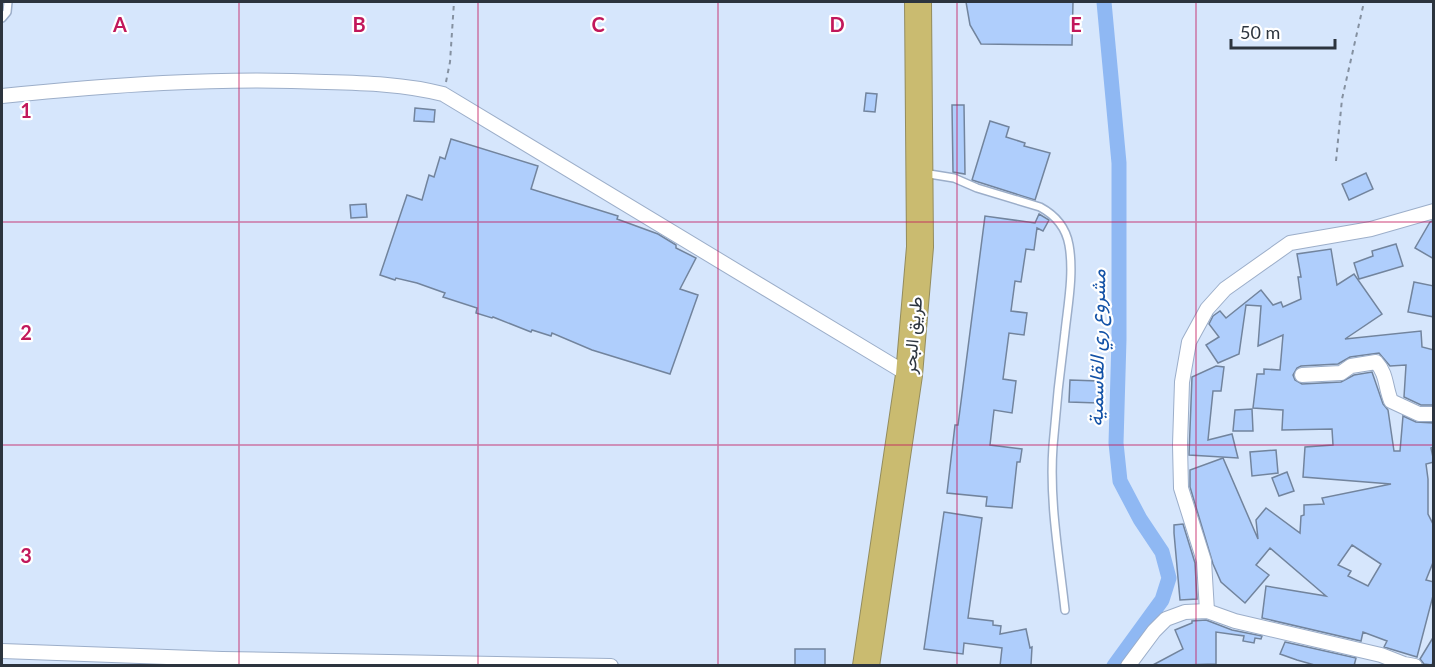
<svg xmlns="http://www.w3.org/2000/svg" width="1435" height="667" font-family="Lato,Vazirmatn,sans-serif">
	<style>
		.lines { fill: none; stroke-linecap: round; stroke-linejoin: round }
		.canal { stroke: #8fb8f3; stroke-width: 15 }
		.building { fill: #afcefc; stroke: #72849d; stroke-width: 1.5; fill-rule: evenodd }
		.lane-casing { stroke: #9caec9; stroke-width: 10 }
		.street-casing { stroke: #9caec9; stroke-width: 16 }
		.highway-casing { stroke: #938c5e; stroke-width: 28 }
		.path { stroke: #8591a1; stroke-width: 2; stroke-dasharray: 4.5 4.5; stroke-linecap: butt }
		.lane { stroke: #fff; stroke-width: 7 }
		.street { stroke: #fff; stroke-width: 14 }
		.highway { stroke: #cabb70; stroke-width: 26 }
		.grid { fill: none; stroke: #c2185b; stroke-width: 1.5; stroke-opacity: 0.55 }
		.labels { text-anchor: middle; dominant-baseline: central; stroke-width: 4.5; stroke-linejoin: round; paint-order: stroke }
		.street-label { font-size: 18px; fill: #2c343e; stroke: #fff }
		.water-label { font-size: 20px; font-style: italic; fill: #1352a7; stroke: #fff }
		.grid-label { font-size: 20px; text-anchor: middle; font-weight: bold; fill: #c2185b; stroke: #fff; stroke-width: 4.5; stroke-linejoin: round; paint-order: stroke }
	</style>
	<rect width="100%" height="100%" fill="#d6e6fc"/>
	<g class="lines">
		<polyline class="canal" points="1104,2 1119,163 1119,339 1116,443 1120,481 1140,519 1162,552 1169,578 1162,600 1114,666"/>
	</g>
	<g class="building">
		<polygon points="966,2 1073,2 1072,45 981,44 970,25"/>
		<polygon points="866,93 877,94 875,112 864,111"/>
		<polygon points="952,105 964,105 965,174 953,172"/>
		<polygon points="415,108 435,110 434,122 414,121"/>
		<polygon points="990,121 1009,127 1006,137 1025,143 1024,146 1050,153 1035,200 972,180"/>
		<polygon points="451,139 538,166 531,189 618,216 617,219 658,234 676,245 676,248 696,258 680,289 698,295 670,374 592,350 552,333 551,336 532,330 531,332 493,317 492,318 476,313 477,308 443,297 445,293 417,283 396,278 395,280 380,275 407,195 422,200 429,175 434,177 440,157 445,159"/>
		<polygon points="1366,173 1373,189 1349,200 1342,184"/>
		<polygon points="366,204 367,217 351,218 350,205"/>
		<polygon points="1039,214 1049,220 1043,231 1037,228 1034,250 1026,249 1021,282 1015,281 1011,311 1027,313 1024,335 1009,333 1003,379 1016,381 1012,413 994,410 990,445 1022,449 1020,462 1017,462 1012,508 986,506 987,497 947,493 955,425 958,425 985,216 1035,223"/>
		<polygon points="1434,220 1434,259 1415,248 1430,222"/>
		<polygon points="1396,244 1403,266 1359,279 1354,263 1373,256 1372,251"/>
		<path d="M1331,249L1337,285L1354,274L1382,314L1345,339L1421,331L1422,347L1434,350V405H1421L1404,397L1406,365L1390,366L1379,353L1350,357L1338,364L1301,366L1297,368L1293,375L1295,380L1302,384L1341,382L1354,375L1372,372L1383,404L1388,410L1394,451H1400L1403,416L1416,422L1434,423V447L1431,448L1434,462L1426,464L1428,479V514L1434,526V560L1426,580L1434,582V592L1417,657L1384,647L1387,641L1363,632L1361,641L1262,618L1266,586L1326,596L1270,548L1256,565L1269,575L1245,603L1221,582L1213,564L1190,487V470L1223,458L1258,539L1256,520L1266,508L1300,533L1301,516L1304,515V505L1324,504L1322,498L1391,484L1303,477L1305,447L1333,445L1332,429L1282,430L1283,410L1253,408L1257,374H1264V369L1280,370L1283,335L1258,346L1261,306L1246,305L1239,354L1218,363L1206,345L1219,337L1209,324L1213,316L1220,311L1226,318L1261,290L1273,305L1281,302L1283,307L1301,299L1298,277H1301L1297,254ZM1352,545L1381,564L1368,586L1348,576L1351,571L1338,565Z"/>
		<polygon points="1414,282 1434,286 1434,317 1408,312"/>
		<polygon points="1216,366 1224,367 1221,391 1213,391 1208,440 1232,434 1238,458 1189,455 1192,377"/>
		<polygon points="1070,380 1098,381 1098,403 1069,402"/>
		<polygon points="1252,409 1253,431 1233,431 1235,410"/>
		<polygon points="1276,450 1278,473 1252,476 1250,452"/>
		<polygon points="1287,472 1294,491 1279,496 1272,478"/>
		<polygon points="944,512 982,518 968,618 993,621 993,625 1001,626 1000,634 1026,629 1030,648 1032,647 1031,665 1000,666 1002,648 964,643 963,654 924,649"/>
		<polygon points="1183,524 1195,563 1197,599 1180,600 1174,533 1174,525"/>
		<polygon points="1206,620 1232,630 1262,636 1261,639 1255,638 1254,643 1243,641 1244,636 1216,632 1216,664 1151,666 1183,649 1175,630 1192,623 1192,621"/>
		<polygon points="1434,636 1434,658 1432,665 1424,664 1420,659"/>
		<polygon points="1285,642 1356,658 1354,666 1318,666 1297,660 1280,654"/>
		<rect x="795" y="649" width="30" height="17"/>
	</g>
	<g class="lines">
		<g class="lane-casing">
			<g id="lane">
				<polyline points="2,18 7,12 8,2"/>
				<path d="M923,173L954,178L977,188L1040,207C1055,215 1066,228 1069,245C1074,273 1068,304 1065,332C1060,370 1056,408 1053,446C1049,501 1059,555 1065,610"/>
			</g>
		</g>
		<g class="street-casing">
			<g id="street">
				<path d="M2,96C109,85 217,77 325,82C364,83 405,84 443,94L909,375"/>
				<path d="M1302,375L1341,373L1351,366L1376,362C1387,374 1385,386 1391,401L1419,414H1434"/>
				<polyline points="1207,611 1204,561 1181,488 1180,445 1182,382 1189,342 1207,309 1225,289 1290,243 1371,229 1434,211"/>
				<polyline points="2,651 222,659 611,666"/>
				<polyline points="1128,666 1154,631 1166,619 1185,612 1207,611 1235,621 1381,655 1404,664 1415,666"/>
			</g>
		</g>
		<g class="highway-casing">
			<polyline id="highway" points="866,666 909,375 920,247 918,2"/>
		</g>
		<g class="path">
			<polyline points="446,82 450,62 454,2"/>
			<polyline points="1336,161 1342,99 1364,2"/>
		</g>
		<use href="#lane" class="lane"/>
		<use href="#street" class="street"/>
		<use href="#highway" class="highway"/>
	</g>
	<path class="grid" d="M239,2V666M478,2V666M718,2V666M957,2V666M1196,2V666M2,222H1434M2,445H1434"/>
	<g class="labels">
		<g class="street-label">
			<text transform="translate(912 335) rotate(-85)">طريق البحر</text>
		</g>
		<g class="water-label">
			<text transform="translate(1096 348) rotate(-89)">مشروع ري القاسمية</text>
		</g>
	</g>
	<g class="grid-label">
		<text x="120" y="32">A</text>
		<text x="359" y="32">B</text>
		<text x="598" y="32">C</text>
		<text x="837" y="32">D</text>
		<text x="1076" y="32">E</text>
		<text x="26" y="118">1</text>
		<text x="26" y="340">2</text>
		<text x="26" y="563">3</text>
	</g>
	<rect width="1435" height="667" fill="none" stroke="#2c343e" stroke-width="6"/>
	<path d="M1231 39v9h104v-9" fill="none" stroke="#2c343e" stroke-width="3"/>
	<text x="1240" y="39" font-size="18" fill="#2c343e" stroke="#ffffff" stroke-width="4.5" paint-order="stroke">50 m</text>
</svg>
